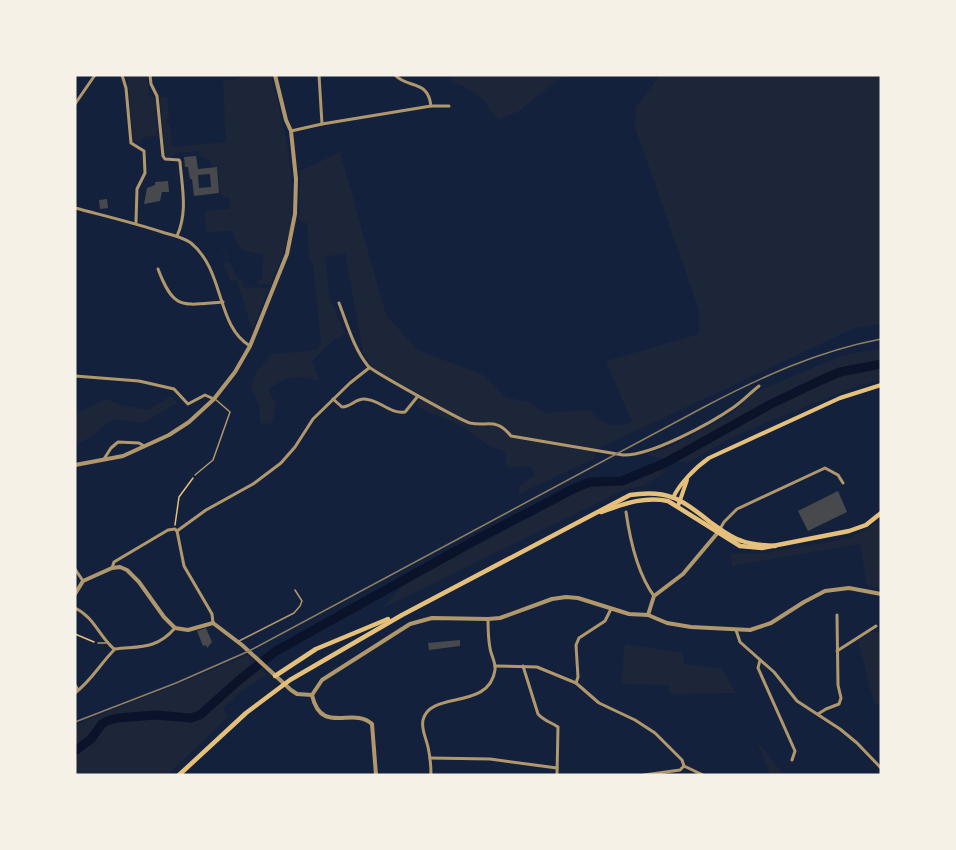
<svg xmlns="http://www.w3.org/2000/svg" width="956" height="850" font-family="Lato,sans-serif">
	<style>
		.green { fill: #1d2539 }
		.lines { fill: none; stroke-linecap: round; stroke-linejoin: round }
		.river { stroke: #0b132b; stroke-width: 9 }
		.building { fill: #48494c; fill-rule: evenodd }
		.path { stroke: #e5c07b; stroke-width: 1.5 }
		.service { stroke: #b1986c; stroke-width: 1.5 }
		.minor { stroke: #b1986c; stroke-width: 3 }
		.tertiary { stroke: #b1986c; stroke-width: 4 }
		.secondary { stroke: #e5c07b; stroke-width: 4 }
		.primary { stroke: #e5c07b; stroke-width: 4.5 }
		.rail { stroke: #918062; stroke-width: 1.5 }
	</style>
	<rect width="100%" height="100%" fill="#14213d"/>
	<g class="green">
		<polygon points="126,75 147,75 149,97 155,97 158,136 143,137 141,142 133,140 128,81"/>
		<path d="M244,75H271C283,125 298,175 290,227C287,247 278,266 271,284L259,285L258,281L262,280L263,254C247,253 235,249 233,231L206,232L205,211L230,209L229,197H223L220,192L218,167L211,165L210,160L200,156L199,151L176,153L173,156L167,157L165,154L160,97H167L169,118L167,119L168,125H170L172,147L226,142L223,80H234Z"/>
		<path d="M451,75H564L519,111L499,119C491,114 490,107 483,100C474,92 464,86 453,82Z"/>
		<path d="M660,75H881V324L855,328L597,449L594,459L519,494V486L535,475L531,466L508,468L504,451L490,447L462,426L415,406L423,396L373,369L363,352L345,253L325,257L330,299L345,334L334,340L312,361L319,380C294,376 289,374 268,390L276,404L272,424L260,423L259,405L251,388L256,371L272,354L317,350L321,344L313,262L309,261L307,223L299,222L300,171L340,152L386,315L418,350L483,375L505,397L528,402L546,413L589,410C606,424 609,429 632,422L606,361L699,334V310L635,127L636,107Z"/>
		<polygon points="222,246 238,279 242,280 243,287 269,288 252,330 237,280 231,281 223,263 228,261 221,247"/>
		<polygon points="881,348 881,380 855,387 772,420 729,439 687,463 646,455 674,445 733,413 753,393 841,356"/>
		<path d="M171,396L177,403L143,423L113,419C100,428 90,440 75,444V414L106,399L121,405L148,410Z"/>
		<polygon points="654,470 667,471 643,486 626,489 383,608 403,585 585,488 630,482"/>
		<polygon points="881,520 881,589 867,585 860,544 732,566 731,554 759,554 850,538"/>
		<polygon points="881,631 881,706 874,703 858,640 870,632"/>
		<polygon points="625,644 683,653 684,664 722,669 736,693 670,694 669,685 621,684"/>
		<path d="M247,655L267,675L240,692L223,708L228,717L167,775H75V726C131,700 191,681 247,655Z"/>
		<polygon points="757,741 784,775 770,775"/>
	</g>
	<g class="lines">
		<polyline class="river" points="75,751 91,739 102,724 107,721 117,718 155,715 191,718 200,715 238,681 276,651 479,538 575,488 590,482 622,481 665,463 769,405 817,382 840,372 881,364"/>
	</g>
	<g class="building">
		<path d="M196,156L198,169L217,167L219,193L194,196L192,179H190L188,167H185L184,157ZM210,174L211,187L199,188L198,175Z"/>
		<polygon points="168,181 169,192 162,192 160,201 144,204 147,188 155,185 155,182"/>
		<polygon points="107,199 108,208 100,209 99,200"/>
		<polygon points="838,491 847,512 808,531 798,511"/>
		<polygon points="206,628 212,642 207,648 206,645 203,646 197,631"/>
		<polygon points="460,640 460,646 429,650 428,643"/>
	</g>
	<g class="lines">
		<g class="path">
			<polyline points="175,525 179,497 193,478"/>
			<polyline points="75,634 94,642"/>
		</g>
		<g class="service">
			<polyline points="195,475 213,460 230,412 215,399"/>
			<polyline points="239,641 294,613 300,606 302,601 295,590"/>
			<polyline points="98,643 106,643"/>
		</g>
		<g class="minor">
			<polyline points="122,75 126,88 131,143 144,151 145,173 137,189 136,222"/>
			<path d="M150,75L151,84L157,96L163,156L165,159L179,160L180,162C182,187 188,212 177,236"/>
			<polyline points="319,75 322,124"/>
			<path d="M395,75C408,89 428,79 431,106"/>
			<polyline points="75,104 95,75"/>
			<polyline points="291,131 322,124 431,106 449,106"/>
			<path d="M75,208C105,216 135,223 165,233C173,235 184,238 191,243C225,271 216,326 250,346"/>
			<path d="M158,269C174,311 182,305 223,302"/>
			<path d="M339,303C347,324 354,349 368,366C372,371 462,421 470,423C488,427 496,417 511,436L623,455C651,456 711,423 734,407C743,401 750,393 759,386"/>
			<polyline points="75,376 139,381 174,389 188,404 205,395 214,399"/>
			<path d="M333,399L342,407C351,407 355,399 364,399C379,399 389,414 405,412L418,396"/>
			<polyline points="104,459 111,448 118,442 139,443 144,446"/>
			<path d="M626,512C630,540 637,573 654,596"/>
			<polyline points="720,529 724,522 737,509 825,468 838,475 843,483"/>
			<polyline points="177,531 206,510 253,484 281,463 295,447 313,419 350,383 369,368"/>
			<polyline points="177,531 184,566 212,614 213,623"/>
			<polyline points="112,568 114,562 168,530 175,529 177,531"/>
			<polyline points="75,569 83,581"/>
			<path d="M75,608C94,617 99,636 114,649"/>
			<polyline points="611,609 605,621 579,638 576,645 578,677 576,683 599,703 635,720 655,733 682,760 684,766 703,775"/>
			<polyline points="736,630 740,642 774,672 797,701 840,729 857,743 881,768"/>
			<polyline points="837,651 876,626"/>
			<polyline points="760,660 758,668 795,751 792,760"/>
			<polyline points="495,666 537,667 576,683"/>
			<path d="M523,666L538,714C544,721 551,722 558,727L557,775"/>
			<polyline points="75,685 78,690"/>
			<path d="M75,693C92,680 100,664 115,649C139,646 156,650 175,628"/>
			<polyline points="818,714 826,709 839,704 841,698 838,685 837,615"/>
			<polyline points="430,758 490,759 557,768"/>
			<path d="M431,775C431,766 430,756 428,747C426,738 421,729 423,720C430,690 489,711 495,670C496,663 491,655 490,648C488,638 488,629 488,619"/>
			<polyline points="644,775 680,770 684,766"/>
		</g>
		<g class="tertiary">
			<polyline points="75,465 123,456 169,435 189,422 214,399 235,372 250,346 287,254 295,214 296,179 291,131 286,120 275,75"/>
			<polyline points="75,594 83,581 112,568 120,567 127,570 139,582 164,617 175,628 188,630 213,623 242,645 291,690 297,694 312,695"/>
			<polyline points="648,615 654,596 683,574 720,530"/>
			<polyline points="312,695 322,680 410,624 432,618 488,619 500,618 552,599 566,597 578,598 629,614 648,615 667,623 691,627 750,630 771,623 804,602 825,591 849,588 881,594"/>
			<path d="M312,695C321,736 353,706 372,724L376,775"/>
		</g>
		<g class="secondary">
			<path d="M673,498C679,484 696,467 709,458L840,398L881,385"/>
			<polyline points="678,506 687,480"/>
		</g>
		<g class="primary">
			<path d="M601,512C624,504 644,496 668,501L740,546L762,548L849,531L866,525L881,513"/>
			<polyline points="275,676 316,649 388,619"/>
			<path d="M179,775L246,713L290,680L402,615L630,495C667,489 682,499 710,522C720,529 731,538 742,541C752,545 764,545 775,546"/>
		</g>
		<path class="rail" d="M75,722L176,683L249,651L704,407C761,377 818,351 881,339"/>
	</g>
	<rect width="956" height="850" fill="none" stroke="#f6f1e7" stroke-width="153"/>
</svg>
